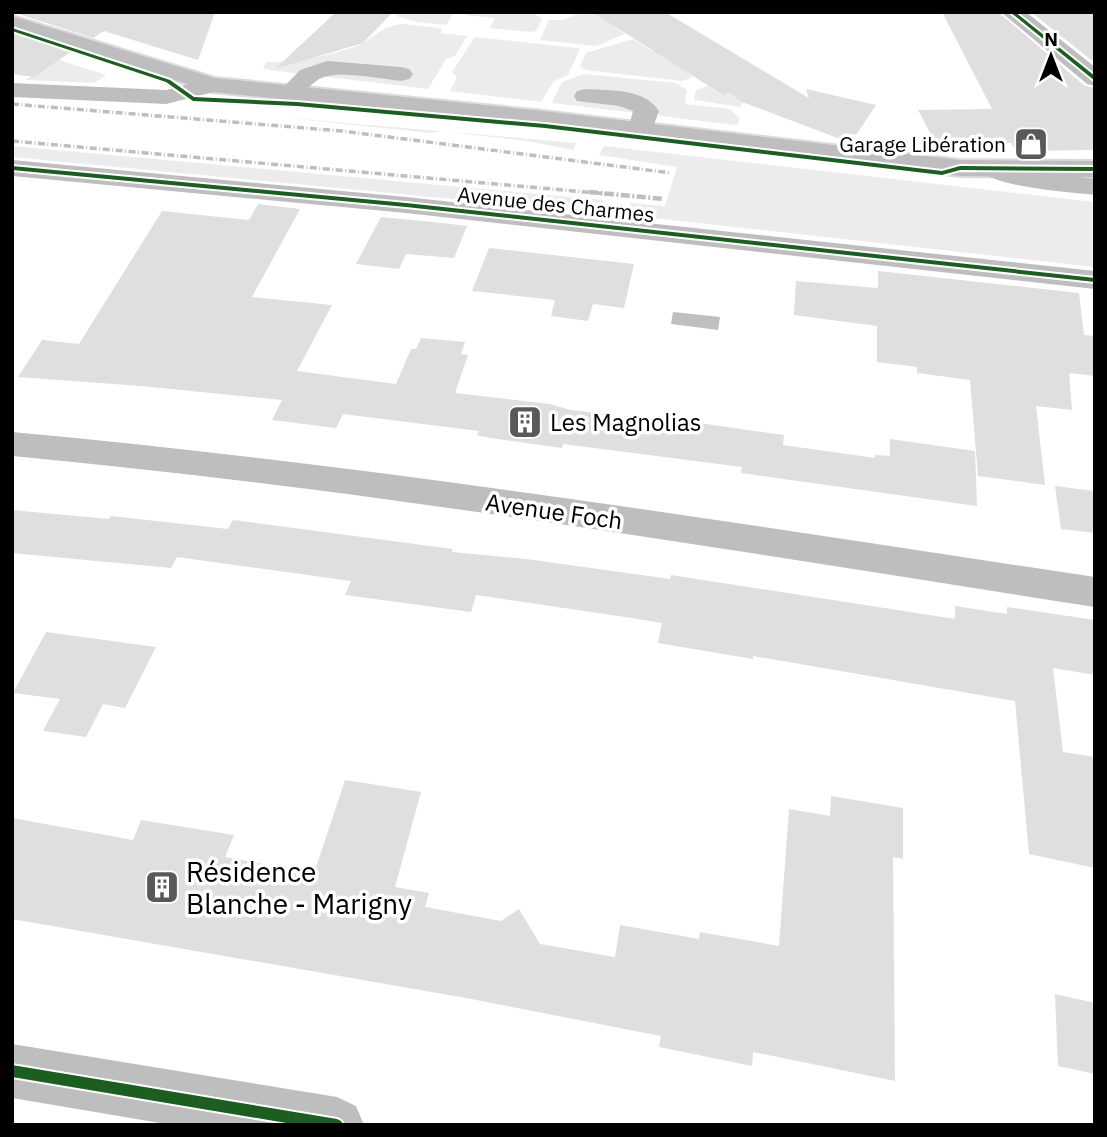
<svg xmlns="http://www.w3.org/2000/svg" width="1107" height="1137" font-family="'IBM Plex Sans',sans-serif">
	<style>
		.green { fill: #ececec }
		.water { fill: #bfbfbf }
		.building { fill: #dfdfdf }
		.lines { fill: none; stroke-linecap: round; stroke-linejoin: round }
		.major-casing { stroke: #dbdbdb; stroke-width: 4 }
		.minor { fill: #bebebe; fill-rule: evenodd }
		.major { fill: #bebebe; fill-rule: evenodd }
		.rail-far1 { stroke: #bebebe; stroke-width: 3.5; stroke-dasharray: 7 2.5 1 2.5; stroke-linecap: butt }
		.rail { stroke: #bebebe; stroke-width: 4.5; stroke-dasharray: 9 2.5 2 2.5; stroke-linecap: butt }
		.cycleway-casing { stroke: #fff; stroke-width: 4 }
		.cycleway { fill: #1b5e20; fill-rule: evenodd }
		.labels { text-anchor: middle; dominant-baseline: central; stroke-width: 7; stroke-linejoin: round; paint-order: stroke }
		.far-poi-label { font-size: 21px; fill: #000; stroke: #fff; text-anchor: end }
		.far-street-label { font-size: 21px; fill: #000; stroke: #fff }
		.poi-label { font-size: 24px; fill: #000; stroke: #fff; text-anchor: start }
		.street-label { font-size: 24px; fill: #000; stroke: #fff }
		.near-poi-label { font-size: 28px; fill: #000; stroke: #fff; text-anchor: start }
	</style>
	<rect width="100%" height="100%" fill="#fff"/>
	<g class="green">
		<polygon points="399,12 459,12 453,14 446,25 417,22 396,16"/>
		<polygon points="467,12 539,12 536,15 542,19 536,31 530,32 490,28 495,18 465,15"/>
		<polygon points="587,13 607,17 614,26 625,34 596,46 540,40 549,20 564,20 577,14 584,15"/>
		<path d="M403,24L439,28L442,29L441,33L467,36L455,56L446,59L428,89L320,76L335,71L402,77L406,71L342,64L318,68L302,74L263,69L266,62C292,62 334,56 361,44C379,35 379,27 403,24Z"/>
		<polygon points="475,37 577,48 580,49 568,75 554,81 541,102 450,91 457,77 452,72"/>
		<polygon points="633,39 652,51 658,49 693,77 682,81 586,70 580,66 586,53"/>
		<polygon points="59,60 106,75 95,83 25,80"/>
		<polygon points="584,74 676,83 687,90 685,104 730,109 740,119 737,125 660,116 656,110 628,105 636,113 552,103 562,82"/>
		<polygon points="708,86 722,95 728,93 744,102 740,107 694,100 696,90"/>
		<polygon points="278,117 576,143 573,150 527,141 439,131 431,133"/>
		<polygon points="12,146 603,200 603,206 628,208 630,203 665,206 677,167 599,155 604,146 1095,202 1095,267 662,219 12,157"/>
	</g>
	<polygon class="water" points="673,312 720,317 718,330 671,324"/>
	<g class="building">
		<polygon points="12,12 215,12 198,60 104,31 93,38"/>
		<polygon points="336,12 393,12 363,43 275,69"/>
		<polygon points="592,12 665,12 809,98 806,89 876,105 856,135 851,134 848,142 742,102 729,93 723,95"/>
		<polygon points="942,12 998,12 1085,86 1095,88 1095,150 1016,151 1011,143 936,144 918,110 992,109"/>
		<polygon points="1031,12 1095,12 1095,63"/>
		<polygon points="12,33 72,51 34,77 12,74"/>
		<polygon points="258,204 300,209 252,297 332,305 297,371 396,384 411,349 416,349 421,338 465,342 461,354 468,355 455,393 550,404 571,410 663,421 664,418 784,435 783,445 875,458 875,455 890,456 890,439 975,451 977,506 741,473 742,467 563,444 562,448 490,438 477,435 479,431 343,414 336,428 272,420 282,400 141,386 18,377 42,340 79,344 162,211 249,220"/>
		<polygon points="381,217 443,223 467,226 454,258 406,254 399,269 356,264"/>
		<polygon points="489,248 634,264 624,308 593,304 588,321 551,316 555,300 472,291"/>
		<polygon points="878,271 1079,293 1084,335 1095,336 1095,376 1069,373 1072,410 1036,406 1045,485 978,476 970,380 917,373 917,367 877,362 877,326 794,315 796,281 878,288"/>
		<polygon points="1055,486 1095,491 1095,533 1061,529"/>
		<polygon points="12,510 109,519 111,516 228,529 233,520 453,549 452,552 526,559 670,579 671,575 955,619 955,606 1007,614 1007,607 1095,620 1095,675 1053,668 1063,752 1095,757 1095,868 1029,854 1015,701 753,656 753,659 658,643 662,623 625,617 476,595 471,612 382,600 345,595 351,581 177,557 171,568 12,553"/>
		<polygon points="46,632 156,647 125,708 103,704 86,737 43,731 60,699 13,693"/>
		<polygon points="345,780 421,792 395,887 429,893 425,907 501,921 519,909 540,944 615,957 620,925 699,939 700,932 779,946 789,809 830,816 831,796 903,808 903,859 893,857 894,958 891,959 894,959 895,1081 753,1052 752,1066 659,1047 661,1036 466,998 12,919 12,818 133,840 141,820 234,835 225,857 314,873"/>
		<polygon points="1055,994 1095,1003 1095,1074 1058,1066"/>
	</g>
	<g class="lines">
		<g class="major-casing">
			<polygon id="major" points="12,16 215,78 534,110 960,160 1095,161 1095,177 960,176 534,126 213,92 12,30"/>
		</g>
		<g class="minor">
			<polygon points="1001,12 1026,12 1095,67 1095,86 1087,84"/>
			<path d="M327,61L401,67L409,69L413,74L409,79L401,81C381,79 348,72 328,76C308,79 304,104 281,98L278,93L300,70Z"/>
			<polygon points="213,78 222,80 225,85 222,90 166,104 12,97 12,83 166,90"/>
			<path d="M586,89C611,91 644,88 659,111L650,135L641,138L632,135L628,130L633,111L619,106L577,101L574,96L577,91Z"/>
			<polygon points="12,160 406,197 1095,271 1095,289 406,213 12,176"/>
			<path d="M993,161L1024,170L1095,179V195C1071,192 993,188 980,169L984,163Z"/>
			<path d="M12,432C375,465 735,523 1095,577V607C735,551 375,490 12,456Z"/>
			<polygon points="12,1044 337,1097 356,1106 364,1125 172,1125 12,1098"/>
		</g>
		<use href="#major" class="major"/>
		<g class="rail-far1">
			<polyline points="12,104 342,131 671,173"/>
			<polyline points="12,141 608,194"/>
		</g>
		<polyline class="rail" points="589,192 664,199"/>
		<g class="cycleway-casing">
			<g id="cycleway">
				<polygon points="1010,12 1015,12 1095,76 1095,81"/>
				<polygon points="12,28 170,80 194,97 297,102 545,124 942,171 960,166 1095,167 1095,171 960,170 942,175 545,128 297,106 193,101 166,82 12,31"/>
				<polygon points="12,166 406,203 1095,278 1095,282 406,207 12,170"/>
				<polygon points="12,1065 337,1119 341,1121 343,1125 298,1125 12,1077"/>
			</g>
		</g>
		<use href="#cycleway" class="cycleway"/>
	</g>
	<defs>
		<g id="shop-square" transform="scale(1.75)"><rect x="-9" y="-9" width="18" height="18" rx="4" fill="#595959" stroke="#fff"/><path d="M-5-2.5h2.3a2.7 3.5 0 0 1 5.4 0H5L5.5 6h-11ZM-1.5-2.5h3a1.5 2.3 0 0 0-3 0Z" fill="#fff"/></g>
		<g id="building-square" transform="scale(1.75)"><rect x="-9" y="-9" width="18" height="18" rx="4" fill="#595959" stroke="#fff"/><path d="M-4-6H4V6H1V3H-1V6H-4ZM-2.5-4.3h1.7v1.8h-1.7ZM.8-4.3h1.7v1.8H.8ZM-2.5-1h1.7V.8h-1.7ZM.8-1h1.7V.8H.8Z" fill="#fff"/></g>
	</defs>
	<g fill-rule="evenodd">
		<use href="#shop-square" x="1031" y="144"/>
		<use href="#building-square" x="525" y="422"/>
		<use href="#building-square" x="162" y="887"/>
	</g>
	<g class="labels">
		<g class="far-poi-label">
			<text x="1006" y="144">Garage Libération</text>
		</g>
		<g class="far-street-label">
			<text transform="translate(556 204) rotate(6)">Avenue des Charmes</text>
		</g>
		<g class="poi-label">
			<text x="550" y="422">Les Magnolias</text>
		</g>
		<g class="street-label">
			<text transform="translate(554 511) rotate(8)">Avenue Foch</text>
		</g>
		<g class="near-poi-label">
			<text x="186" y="871">Résidence<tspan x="186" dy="32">Blanche - Marigny</tspan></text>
		</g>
	</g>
	<rect width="1107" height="1137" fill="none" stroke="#000000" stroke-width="28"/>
	<g transform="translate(1051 56)" stroke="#ffffff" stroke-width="5" paint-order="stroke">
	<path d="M0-5L12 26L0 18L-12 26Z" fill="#000000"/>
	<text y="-10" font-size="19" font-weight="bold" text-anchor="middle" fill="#000000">N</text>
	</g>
</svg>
